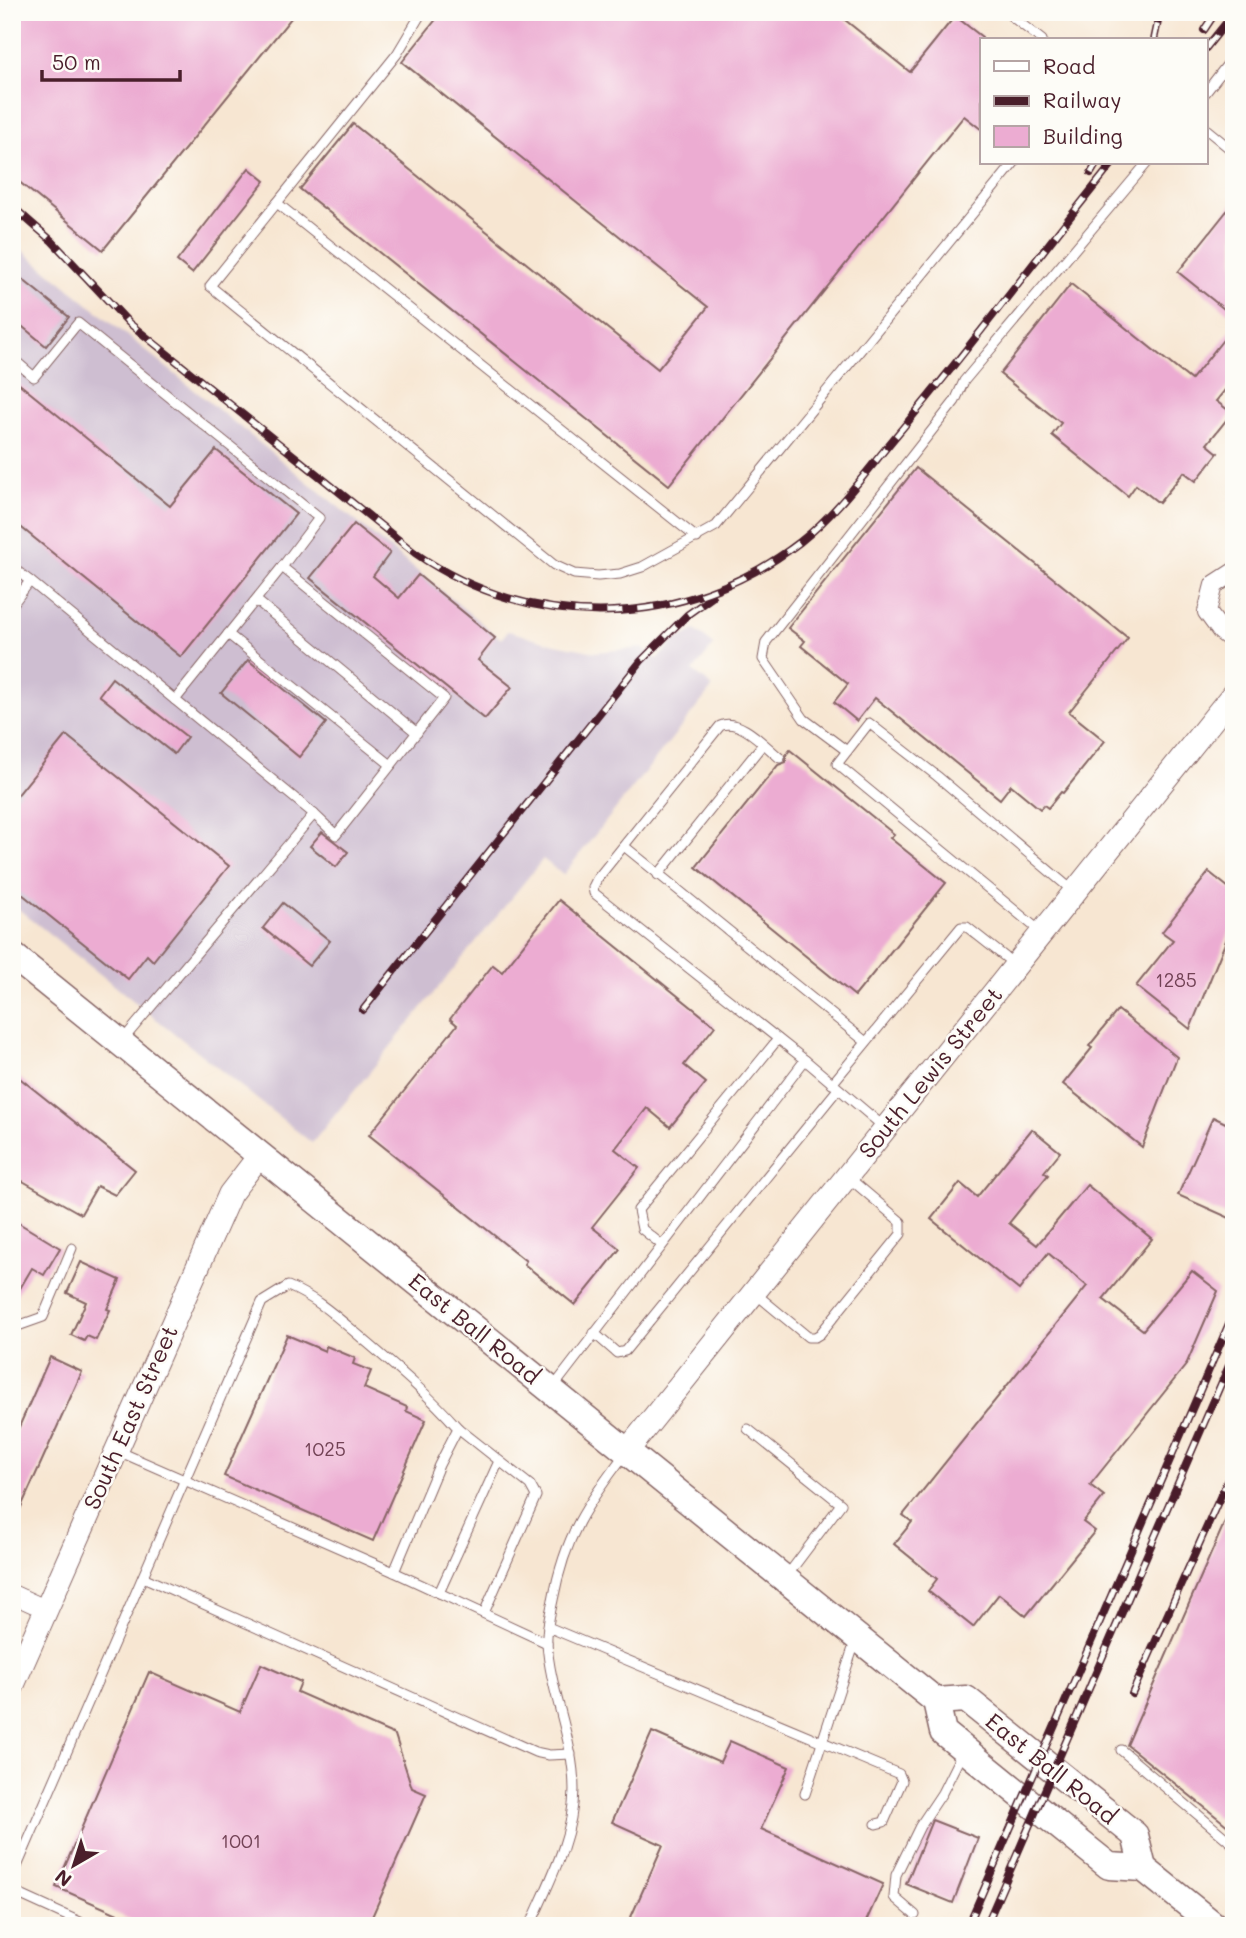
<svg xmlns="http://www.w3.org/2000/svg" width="1246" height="1938" font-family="Mali,sans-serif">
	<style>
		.industrial { fill: #cebed1 }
		.building { fill: #ecacd2 }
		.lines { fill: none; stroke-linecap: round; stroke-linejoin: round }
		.lane-casing { stroke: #876565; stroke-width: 11 }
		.street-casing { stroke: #876565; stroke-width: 20 }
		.secondary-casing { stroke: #876565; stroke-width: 25 }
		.primary-casing { stroke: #876565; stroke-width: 29 }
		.lane { stroke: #fff; stroke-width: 9 }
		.street { stroke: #fff; stroke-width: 18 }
		.secondary { stroke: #fff; stroke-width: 23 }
		.primary { stroke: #fff; stroke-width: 26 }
		.rail-casing { stroke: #4a1f2b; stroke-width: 8 }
		.rail { stroke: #fdfcf7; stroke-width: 5; stroke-dasharray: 16; stroke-linecap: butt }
		.labels { text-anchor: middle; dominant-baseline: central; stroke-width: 5; stroke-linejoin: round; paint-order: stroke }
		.number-label { font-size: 19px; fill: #724255 }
		.street-label { font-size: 23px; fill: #4a1f2b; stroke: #fdfcf7 }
	</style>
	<rect width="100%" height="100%" fill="#fdfcf7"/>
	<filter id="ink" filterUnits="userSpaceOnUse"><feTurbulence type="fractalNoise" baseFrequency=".0143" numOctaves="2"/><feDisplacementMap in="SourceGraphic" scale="14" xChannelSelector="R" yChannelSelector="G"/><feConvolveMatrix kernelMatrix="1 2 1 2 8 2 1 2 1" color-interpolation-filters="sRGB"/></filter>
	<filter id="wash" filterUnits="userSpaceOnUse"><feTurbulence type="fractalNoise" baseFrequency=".00686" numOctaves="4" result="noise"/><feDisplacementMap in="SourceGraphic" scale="28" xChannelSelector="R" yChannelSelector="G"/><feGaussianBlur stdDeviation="1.57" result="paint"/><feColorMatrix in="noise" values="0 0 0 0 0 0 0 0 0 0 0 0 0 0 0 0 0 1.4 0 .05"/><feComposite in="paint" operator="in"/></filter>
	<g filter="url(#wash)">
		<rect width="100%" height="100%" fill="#f7e6d2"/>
		<polygon class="industrial" points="12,242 501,639 508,631 555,644 595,652 643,648 657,659 675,641 695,630 714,645 693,671 713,687 563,875 543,859 312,1143 12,904"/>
		<g id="blocks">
			<g class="building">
				<polygon points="12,12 296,12 103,250 12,176"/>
				<polygon points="442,12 835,12 910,72 955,16 982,37 982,130 964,116 669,485 300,189 353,124 658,369 708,307 402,62"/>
				<polygon points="249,168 265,181 192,273 177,261"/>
				<polygon points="1234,202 1234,317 1178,272"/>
				<polygon points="12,271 69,317 46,346 12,318"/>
				<polygon points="1071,284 1191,380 1234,326 1234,379 1216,401 1232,413 1207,444 1218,453 1196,481 1184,472 1159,503 1136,485 1128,496 1052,435 1061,423 1000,374"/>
				<polygon points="12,378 170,506 216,450 296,514 181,657 12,520"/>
				<polygon points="916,468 1128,638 1069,712 1105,741 1063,793 1061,792 1048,808 1044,805 1040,809 1011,785 1000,799 875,698 857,721 834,702 848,684 801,646 805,641 788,628"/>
				<polygon points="354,524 390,553 373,576 399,598 418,575 495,638 478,660 512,687 485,719 310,578"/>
				<polygon points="248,660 326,723 299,757 221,693"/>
				<polygon points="112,678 187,737 174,754 99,695"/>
				<polygon points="66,735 229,866 153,961 147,955 128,979 12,886 12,802"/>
				<polygon points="790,750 894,834 890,838 946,883 855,996 696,867 778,765 786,762 786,755"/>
				<polygon points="322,832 348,852 336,867 310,846"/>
				<polygon points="1209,872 1234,892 1234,921 1190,1029 1136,986 1173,940 1162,932"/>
				<polygon points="559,900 715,1026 684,1065 706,1083 670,1127 647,1108 615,1149 639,1168 592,1227 620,1249 575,1305 524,1264 526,1261 369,1135 457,1025 450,1019 493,965 502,972"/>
				<polygon points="283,903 330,941 309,966 263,928"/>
				<polygon points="1118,1010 1177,1057 1142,1147 1063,1084 1092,1048 1089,1046"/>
				<polygon points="12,1072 135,1170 115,1195 97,1186 81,1214 12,1175"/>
				<polygon points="1213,1117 1234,1127 1234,1220 1178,1195"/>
				<polygon points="1032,1129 1060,1152 1044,1172 1048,1175 1009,1223 1037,1245 1087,1185 1152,1239 1103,1299 1143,1330 1192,1271 1218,1291 1186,1365 1090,1485 1104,1496 1083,1522 1095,1531 1026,1616 999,1594 973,1627 928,1591 937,1579 894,1544 912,1522 903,1515 1087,1286 1048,1253 1019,1290 931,1219 960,1183 977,1197"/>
				<polygon points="12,1219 60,1248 44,1275 32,1268 12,1302"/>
				<polygon points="81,1262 120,1280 107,1309 110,1310 96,1340 87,1336 84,1341 71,1335 86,1302 67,1293"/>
				<polygon points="287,1335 325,1351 326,1346 355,1358 353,1364 371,1371 364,1388 407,1407 406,1411 426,1420 373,1541 224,1476"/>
				<polygon points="50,1357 82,1372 12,1527 12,1438 18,1426 19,1427"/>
				<polygon points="1234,1501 1234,1831 1127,1745"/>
				<polygon points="261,1664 301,1682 297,1692 395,1735 412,1788 426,1794 368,1926 145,1926 56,1887 149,1672 240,1712"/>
				<polygon points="652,1732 720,1762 730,1741 789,1767 761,1829 883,1884 864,1926 627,1926 663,1845 612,1822"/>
				<polygon points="932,1820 978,1838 953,1903 906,1884"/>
			</g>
		</g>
	</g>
	<g filter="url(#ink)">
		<use href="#blocks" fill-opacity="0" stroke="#876565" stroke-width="2"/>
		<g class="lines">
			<g class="lane-casing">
				<g id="lane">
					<polyline points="422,12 397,54 210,286 554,565 574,574 598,576 620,574 642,567 716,526 1014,163"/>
					<polyline points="1006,12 1042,40"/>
					<polyline points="1206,92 1234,56"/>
					<polyline points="1206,129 1234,152"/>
					<polyline points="277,203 697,538"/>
					<polyline points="12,358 34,377 78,323 319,518 282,567 444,698 336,835 314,814 122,1041"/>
					<polyline points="12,567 30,581 12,605"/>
					<polyline points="30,581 314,814"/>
					<polyline points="256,600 417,733"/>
					<polyline points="228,634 391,765"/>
					<polyline points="175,700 282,567"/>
					<polyline points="847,751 804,719 763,659 766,642 955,401 964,381 1147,163"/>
					<path d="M780,758C765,746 740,717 720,726L597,879L593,887L594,893L805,1060L884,1127"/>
					<polyline points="624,846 866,1042"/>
					<polyline points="658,875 763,744"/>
					<polyline points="1041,932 837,764 869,723 937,776 1073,891"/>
					<polyline points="832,1084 961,927 967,927 1014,964"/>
					<polyline points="662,1245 642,1229 638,1210 778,1039"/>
					<polyline points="756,1294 808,1337 815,1337 820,1334 901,1234 901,1222 848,1177"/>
					<polyline points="12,1328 43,1317 72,1248"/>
					<polyline points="594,1333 617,1353 625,1351 838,1089"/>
					<polyline points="552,1389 805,1060"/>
					<polyline points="458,1428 530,1485 536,1496 484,1613"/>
					<polyline points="748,1429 841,1504 786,1577"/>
					<polyline points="118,1451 394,1572 547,1643"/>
					<polyline points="143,1577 535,1752 549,1755 571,1754"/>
					<polyline points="439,1593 499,1461"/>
					<polyline points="548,1627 899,1774 902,1781 884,1822 876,1824"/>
					<polyline points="1121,1750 1234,1845"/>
					<polyline points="805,1794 856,1639"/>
					<path d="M12,1878L262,1302L288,1286C317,1298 339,1319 363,1339C397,1368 428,1394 458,1428L439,1465L394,1572"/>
					<polyline points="12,1891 89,1926"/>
					<polyline points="915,1915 894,1897 896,1875 920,1826 942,1793 963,1751"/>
					<path d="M530,1926C549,1882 573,1839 574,1790C574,1739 550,1692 547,1643C546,1629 550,1614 553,1600C565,1536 586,1505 625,1454"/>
				</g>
			</g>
			<g class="street-casing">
				<g id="street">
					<polyline points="1234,572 1214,585 1207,612 1221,631 1234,641"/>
					<polyline points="12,1594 45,1609"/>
				</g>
			</g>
			<g class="secondary-casing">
				<g id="secondary">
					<polyline points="627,1451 1234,693"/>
					<polyline points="12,1687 230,1194 260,1155"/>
				</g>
			</g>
			<g class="primary-casing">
				<g id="primary">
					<polyline points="12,955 936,1701 943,1732 1023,1797 1109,1866 1143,1868 1215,1926"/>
					<polyline points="936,1701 966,1699 1135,1835 1143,1868"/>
				</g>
			</g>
			<use href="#lane" class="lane"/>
			<use href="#street" class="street"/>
			<use href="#secondary" class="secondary"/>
			<use href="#primary" class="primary"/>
			<g class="rail-casing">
				<g id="rail">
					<polyline points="1204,30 1216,12"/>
					<polyline points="1154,40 1160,12"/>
					<polyline points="1206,48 1234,13"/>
					<polyline points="1091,173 1097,163"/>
					<path d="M12,206L52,241L129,323L415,553C533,635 686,630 800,542C837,513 866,472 896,436C971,347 1040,253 1113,163"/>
					<polyline points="363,1010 641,661 687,615 712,597"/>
					<polyline points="1132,1694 1234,1466"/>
					<polyline points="968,1926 1234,1312"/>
					<polyline points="986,1926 1234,1354"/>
				</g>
			</g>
			<use href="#rail" class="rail"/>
		</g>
	</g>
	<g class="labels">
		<g class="number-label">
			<text x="1176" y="979">1285</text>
			<text x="325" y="1448">1025</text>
			<text x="241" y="1840">1001</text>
		</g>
		<g class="street-label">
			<text transform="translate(930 1072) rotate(-51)">South Lewis Street</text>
			<text transform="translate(475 1328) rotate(39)">East Ball Road</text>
			<text transform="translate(130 1417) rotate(-66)">South East Street</text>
			<text transform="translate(1052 1768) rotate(39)">East Ball Road</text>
		</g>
	</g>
	<rect width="1246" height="1938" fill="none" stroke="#fdfcf7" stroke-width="42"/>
	<rect x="980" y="38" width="228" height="126" fill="#fdfcf7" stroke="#b5a4a5" stroke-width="2"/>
	<rect x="994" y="61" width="35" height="10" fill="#ffffff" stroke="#b5a4a5" stroke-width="2"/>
	<text x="1043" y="74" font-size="21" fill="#4a1f2b">Road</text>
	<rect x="994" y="96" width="35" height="10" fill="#4a1f2b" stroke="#b5a4a5" stroke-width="2"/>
	<text x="1043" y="108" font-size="21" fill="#4a1f2b">Railway</text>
	<rect x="994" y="126" width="35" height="21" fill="#ecacd2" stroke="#b5a4a5" stroke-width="2"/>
	<text x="1043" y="144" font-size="21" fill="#4a1f2b">Building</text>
	<g transform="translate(74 1865) rotate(219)" stroke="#fdfcf7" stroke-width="5" paint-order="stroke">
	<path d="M0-5L12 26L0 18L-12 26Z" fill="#4a1f2b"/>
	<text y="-10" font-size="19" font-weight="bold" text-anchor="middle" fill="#4a1f2b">N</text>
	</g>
	<path d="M42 70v10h138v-10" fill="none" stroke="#4a1f2b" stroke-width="3.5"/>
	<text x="52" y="70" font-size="21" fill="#4a1f2b" stroke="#fdfcf7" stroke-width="5" paint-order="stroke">50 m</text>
</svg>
